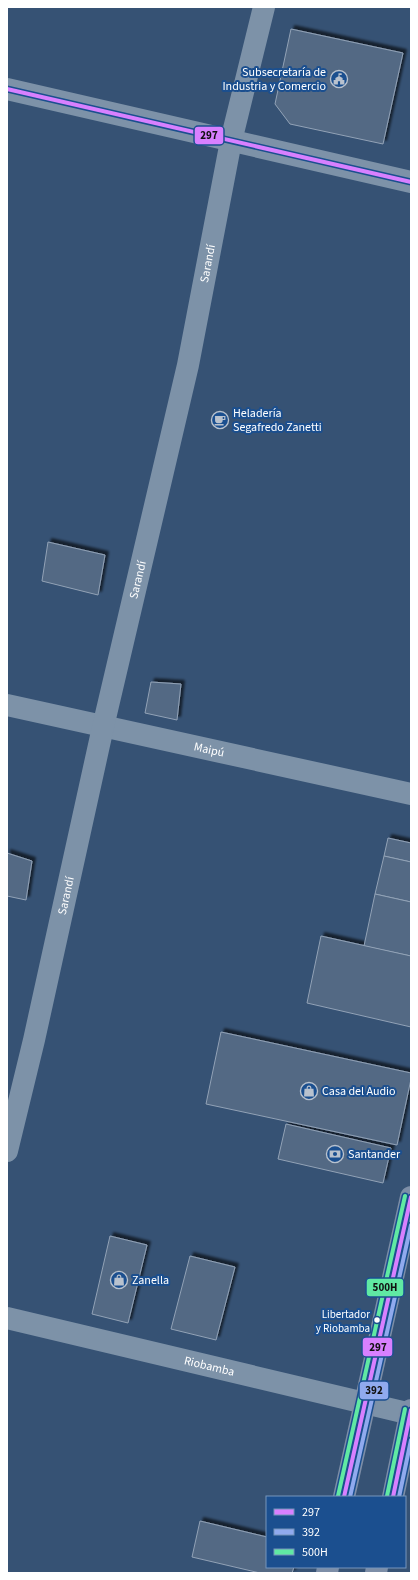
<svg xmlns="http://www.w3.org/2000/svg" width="418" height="1580" font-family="'Source Sans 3',sans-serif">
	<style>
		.building { fill: #526984; stroke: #92a2b6; filter: url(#shadow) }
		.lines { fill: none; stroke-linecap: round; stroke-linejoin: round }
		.minor { stroke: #7d92a8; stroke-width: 22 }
		.major { stroke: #7d8ea7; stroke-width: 22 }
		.bus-1-casing { stroke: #1b4f8f; stroke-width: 7 }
		.bus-2-casing { stroke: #1b4f8f; stroke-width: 7 }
		.bus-3-casing { stroke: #1b4f8f; stroke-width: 7 }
		.bus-1 { stroke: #d880ff; stroke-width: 4 }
		.bus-2 { stroke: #90aaee; stroke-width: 4 }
		.bus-3 { stroke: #60e9a3; stroke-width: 4 }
		.bus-dot { fill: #fff; stroke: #1b4f8f; stroke-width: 1.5 }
		.labels { text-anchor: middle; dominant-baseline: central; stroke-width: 4; stroke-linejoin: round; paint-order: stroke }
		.bus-label { font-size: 11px; fill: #fff; stroke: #1b4f8f; text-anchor: end }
		.poi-label { font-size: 12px; fill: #fff; stroke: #1b4f8f; text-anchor: start }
		.street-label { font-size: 12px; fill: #fff; stroke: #1b4f8f }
		.line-badge { stroke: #1b4f8f; stroke-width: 1.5 }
		.pale-badge-label { font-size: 11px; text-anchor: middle; font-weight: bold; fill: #111 }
	</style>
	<defs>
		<filter id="shadow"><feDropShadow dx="3.5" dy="-3.5" stdDeviation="1" flood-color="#0009"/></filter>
	</defs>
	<rect width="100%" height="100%" fill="#365274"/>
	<g class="building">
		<polygon points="291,29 403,53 383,144 290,124 275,104"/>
		<polygon points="48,542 105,555 98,595 42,581"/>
		<polygon points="151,682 181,684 177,720 145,713"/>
		<polygon points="388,838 411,843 411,862 384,856"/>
		<polygon points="7,853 32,861 26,900 7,896"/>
		<polygon points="384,856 411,862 411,902 375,894"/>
		<polygon points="375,894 411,902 411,956 364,946"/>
		<polygon points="321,936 411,956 411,1027 307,1003"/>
		<polygon points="221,1032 411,1073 411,1079 397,1145 206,1104"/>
		<polygon points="286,1124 391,1148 383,1183 278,1159"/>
		<polygon points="110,1236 147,1245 128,1323 92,1314"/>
		<polygon points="190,1256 235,1267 216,1340 171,1329"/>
		<polygon points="200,1521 267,1537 267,1567 294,1567 292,1573 260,1573 192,1557"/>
	</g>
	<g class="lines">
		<g class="minor">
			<polyline points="7,89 411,182"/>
			<path id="s1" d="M7,705L411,794"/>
			<path id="s2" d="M7,1151L34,1040L103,727L188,365L231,141L264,7"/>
			<path id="s3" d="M7,1318L411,1414"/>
		</g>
		<g class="major">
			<polyline points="344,1497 411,1197"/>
			<polyline points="393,1497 411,1410"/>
			<polyline points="327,1573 328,1567"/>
			<polyline points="376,1573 377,1567"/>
		</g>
		<g class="bus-1-casing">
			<g id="bus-1">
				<polyline points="7,89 411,182"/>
				<polyline points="344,1497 411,1197"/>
				<polyline points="393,1497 411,1410"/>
			</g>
		</g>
		<g class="bus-2-casing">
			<g id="bus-2">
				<polyline points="350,1497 411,1225"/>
				<polyline points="399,1497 411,1440"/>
			</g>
		</g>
		<g class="bus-3-casing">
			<g id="bus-3">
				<polyline points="338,1496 405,1196"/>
				<polyline points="387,1496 405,1409"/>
			</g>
		</g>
		<use href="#bus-1" class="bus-1"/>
		<use href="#bus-2" class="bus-2"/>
		<use href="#bus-3" class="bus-3"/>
	</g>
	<defs>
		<g id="civic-ring" transform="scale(0.9)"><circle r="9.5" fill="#1b4f8f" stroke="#b9c2ce" stroke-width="1.5"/><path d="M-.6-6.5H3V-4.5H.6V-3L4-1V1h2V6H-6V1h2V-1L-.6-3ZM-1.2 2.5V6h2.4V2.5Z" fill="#b9c2ce"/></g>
		<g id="cafe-ring" transform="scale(0.9)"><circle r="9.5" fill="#1b4f8f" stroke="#b9c2ce" stroke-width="1.5"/><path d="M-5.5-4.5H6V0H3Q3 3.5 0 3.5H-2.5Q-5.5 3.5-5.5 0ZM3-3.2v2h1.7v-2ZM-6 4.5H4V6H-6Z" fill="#b9c2ce"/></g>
		<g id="shop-ring" transform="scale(0.9)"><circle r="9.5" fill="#1b4f8f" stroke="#b9c2ce" stroke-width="1.5"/><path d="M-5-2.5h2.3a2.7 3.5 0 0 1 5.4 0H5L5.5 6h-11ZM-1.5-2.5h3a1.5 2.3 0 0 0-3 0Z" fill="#b9c2ce"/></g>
		<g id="bank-ring" transform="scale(0.9)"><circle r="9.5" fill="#1b4f8f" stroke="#b9c2ce" stroke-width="1.5"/><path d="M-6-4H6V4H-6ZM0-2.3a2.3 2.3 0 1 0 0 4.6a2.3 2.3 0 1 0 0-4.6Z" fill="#b9c2ce"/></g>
	</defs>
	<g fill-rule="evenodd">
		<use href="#civic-ring" x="339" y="79"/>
		<use href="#cafe-ring" x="220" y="420"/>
		<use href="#shop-ring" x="309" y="1091"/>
		<use href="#bank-ring" x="335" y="1154"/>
		<use href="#shop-ring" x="119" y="1280"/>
	</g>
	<circle class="bus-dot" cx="377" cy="1320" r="3.5"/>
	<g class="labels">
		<g class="bus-label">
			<text x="370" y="1314">Libertador<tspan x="370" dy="14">y Riobamba</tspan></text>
		</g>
		<g class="poi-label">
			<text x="326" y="72" text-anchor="end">Subsecretaría de<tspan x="326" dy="14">Industria y Comercio</tspan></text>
			<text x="233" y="413">Heladería<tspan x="233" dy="14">Segafredo Zanetti</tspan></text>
			<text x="322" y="1091">Casa del Audio</text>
			<text x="348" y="1154">Santander</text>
			<text x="132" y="1280">Zanella</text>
		</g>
		<g class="street-label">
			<text stroke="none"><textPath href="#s2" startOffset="910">Sarandí</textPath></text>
			<text stroke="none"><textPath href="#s2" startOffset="586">Sarandí</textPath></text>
			<text stroke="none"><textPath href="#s1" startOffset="207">Maipú</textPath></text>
			<text stroke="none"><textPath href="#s2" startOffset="262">Sarandí</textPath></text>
			<text stroke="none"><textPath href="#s3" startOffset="208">Riobamba</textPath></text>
		</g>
	</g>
	<g class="line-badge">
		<rect x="194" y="126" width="30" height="19" rx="4" fill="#d880ff"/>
		<rect x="366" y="1278" width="38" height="19" rx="4" fill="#60e9a3"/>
		<rect x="362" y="1337" width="31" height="20" rx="4" fill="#d880ff"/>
		<rect x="359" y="1381" width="30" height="19" rx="4" fill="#90aaee"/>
	</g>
	<g class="pale-badge-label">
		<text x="209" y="139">297</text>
		<text x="385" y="1291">500H</text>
		<text x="378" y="1351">297</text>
		<text x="374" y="1394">392</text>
	</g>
	<rect width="418" height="1580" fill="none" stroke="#ffffff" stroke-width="16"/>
	<rect x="266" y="1496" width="140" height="72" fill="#1b4f8f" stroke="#7695bc"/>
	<rect x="274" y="1509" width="20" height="6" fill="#d880ff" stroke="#7695bc"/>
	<text x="302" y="1516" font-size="12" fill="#ffffff">297</text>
	<rect x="274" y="1529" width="20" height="6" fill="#90aaee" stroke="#7695bc"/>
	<text x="302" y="1536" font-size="12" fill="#ffffff">392</text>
	<rect x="274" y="1549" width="20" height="6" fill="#60e9a3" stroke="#7695bc"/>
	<text x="302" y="1556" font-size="12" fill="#ffffff">500H</text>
</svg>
